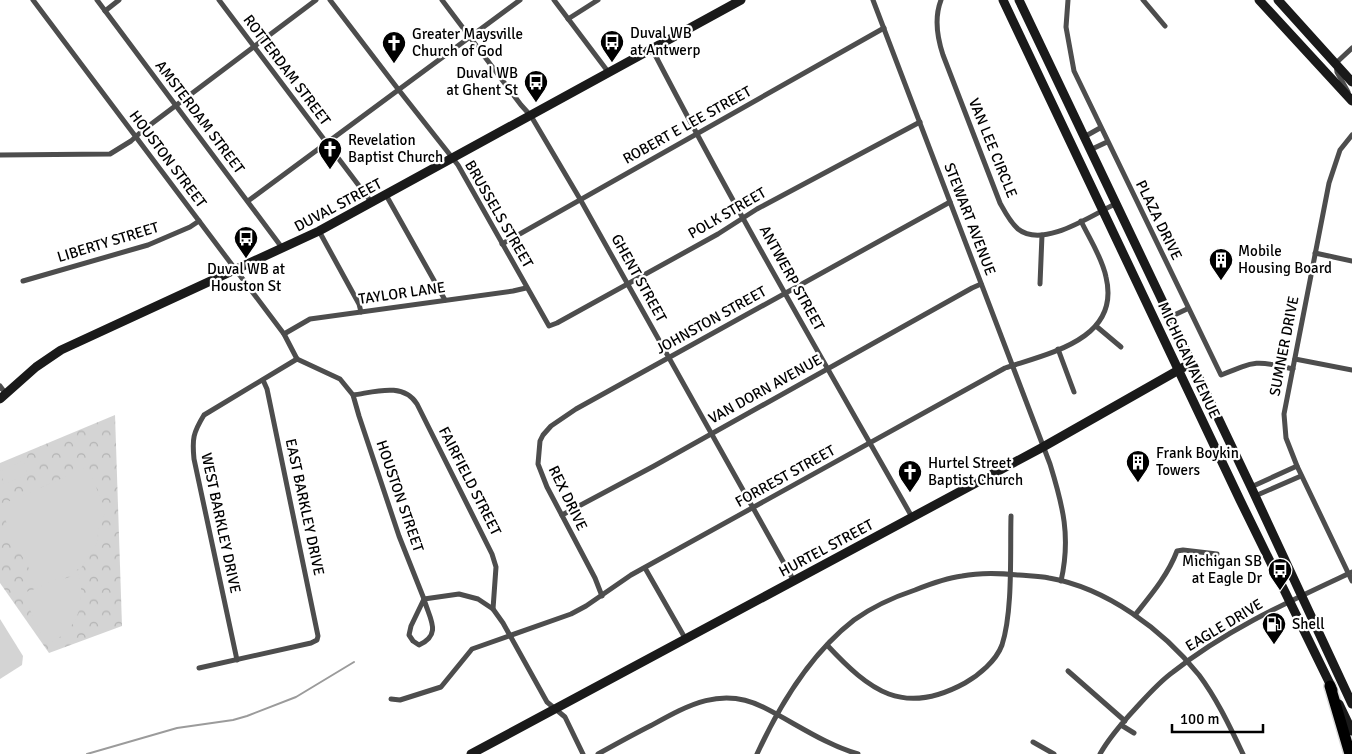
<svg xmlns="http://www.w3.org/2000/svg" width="1352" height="754" font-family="Signika,sans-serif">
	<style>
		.forest { fill: url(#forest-crowns) }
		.garden { fill: #d4d4d4 }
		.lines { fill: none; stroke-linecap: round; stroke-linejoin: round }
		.stream { stroke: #9b9b9b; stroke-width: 2 }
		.highway-casing { stroke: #dbdbdb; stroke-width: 14 }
		.street { stroke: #4d4d4d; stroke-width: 5 }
		.secondary { stroke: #1a1a1a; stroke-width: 9 }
		.highway { stroke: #000; stroke-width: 11 }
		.labels { text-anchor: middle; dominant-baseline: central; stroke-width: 4.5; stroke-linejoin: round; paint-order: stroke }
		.poi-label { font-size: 15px; fill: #000; stroke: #fff; text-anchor: start }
		.street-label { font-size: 15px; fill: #000; stroke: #fff }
	</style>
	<defs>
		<pattern id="forest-crowns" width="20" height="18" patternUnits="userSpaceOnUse" patternTransform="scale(1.25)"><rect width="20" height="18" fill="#d4d4d4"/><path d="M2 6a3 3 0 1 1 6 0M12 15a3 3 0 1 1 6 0" fill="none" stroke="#b4b4b4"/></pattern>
	</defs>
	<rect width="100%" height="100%" fill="#fff"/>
	<polygon class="forest" points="115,415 122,626 49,653 0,583 0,463"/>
	<g class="garden">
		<polygon points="23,461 28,474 4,484 0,471"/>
		<polygon points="86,468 89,470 106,511 99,526 97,543 83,565 81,568 39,586 14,542 2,511 5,503"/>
		<path d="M78,574C80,581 82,590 81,597C81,618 66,638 46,644L24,597L26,592Z"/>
		<polygon points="0,619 23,656 22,665 0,679"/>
	</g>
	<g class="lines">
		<polyline class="stream" points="87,754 177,728 233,720 247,716 296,697 354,662"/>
		<g class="highway-casing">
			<polyline id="highway" points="1330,686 1350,754"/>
		</g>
		<g class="street">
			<polyline points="33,0 284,334 297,359"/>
			<polyline points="97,0 283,249"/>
			<polyline points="219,0 372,203"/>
			<polyline points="330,0 398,89 458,165 549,326 557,323 718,234 757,209 920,122"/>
			<polyline points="442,0 521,105 531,116 580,199 794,581"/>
			<polyline points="554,0 609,73"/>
			<path d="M873,0L1050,464C1063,506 1071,537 1061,581"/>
			<path d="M941,0C934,18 937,37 943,55L1000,203C1005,212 1010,222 1018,229C1043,249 1092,215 1115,204"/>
			<path d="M1068,0L1066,27L1074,71L1221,375C1255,361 1257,360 1293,369"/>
			<polyline points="1143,0 1165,26"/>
			<polyline points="105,11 119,0"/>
			<polyline points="568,19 598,0"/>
			<path d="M652,49C734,207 824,362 912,517"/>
			<polyline points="1348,92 1337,72 1336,63 1352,48"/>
			<polyline points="1352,135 1340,150 1329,183 1284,414 1286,438 1297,466 1352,581"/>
			<polyline points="1084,137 1100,128"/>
			<polyline points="1090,150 1107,142"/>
			<polyline points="0,155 110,154 131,141 142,131 316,0"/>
			<polyline points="386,195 445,300"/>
			<polyline points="248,201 520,0"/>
			<polyline points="319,231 359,304 361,312"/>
			<polyline points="502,244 884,28"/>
			<polyline points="1315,253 1352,261"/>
			<polyline points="23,281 148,245 190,227 199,221"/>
			<polyline points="1040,284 1042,235"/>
			<polyline points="1170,317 1187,309"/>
			<polyline points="1096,326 1121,347"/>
			<polyline points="284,334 310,319 513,291 526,288"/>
			<polyline points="1058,349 1074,392"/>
			<polyline points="297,359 340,379 353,395 359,416 399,536 424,599 459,594 478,599 493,609 503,623 547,702 565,717 583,754"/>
			<polyline points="1295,359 1352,370"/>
			<polyline points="0,386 6,394"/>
			<path d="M353,395C375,392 403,382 417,404L492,554L496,567L493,609"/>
			<polyline points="1251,487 1297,466"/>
			<polyline points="1255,496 1301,476"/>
			<polyline points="562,515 654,466 972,288 981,284"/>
			<polyline points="645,568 685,638"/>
			<polyline points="602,596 595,578 547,487 538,464 540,441 543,435 551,426 576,409 950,202"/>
			<path d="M424,599C429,618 443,634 419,645L413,641L409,635L411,626Z"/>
			<path d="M1135,615C1151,595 1168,575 1177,551L1183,550L1217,554"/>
			<path d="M827,645C870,691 903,717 965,683C979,675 996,661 1002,645C1013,611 1010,553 1011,516"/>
			<path d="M237,660L194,459C192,439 193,433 204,415L297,359"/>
			<polyline points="199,668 311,643 317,640 318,636 267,389 263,380"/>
			<polyline points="1068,671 1125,721"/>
			<path d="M391,699L400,700L441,687L472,649L571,614L586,606L631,575L1005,368C1050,353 1121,339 1106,277C1102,257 1089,238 1081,221"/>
			<polyline points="1121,725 1134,733"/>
			<polyline points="1033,742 1054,754"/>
			<path d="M598,754C616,744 634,734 652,725C688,705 722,686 763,707C795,723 824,744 858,754"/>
			<path d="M757,754C780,704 810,654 854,620C872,607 894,597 915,590C930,584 946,578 962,576C981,572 1000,573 1019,575C1029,576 1039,576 1049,578C1107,588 1163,630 1199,675C1217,699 1230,727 1243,754"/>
			<path d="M1100,754C1109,738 1122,723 1135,709C1147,696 1159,682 1173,672C1227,629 1290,601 1352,572"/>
		</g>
		<g class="secondary">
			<polyline points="1003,0 1240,500 1333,690"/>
			<polyline points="1019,0 1251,487 1352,704"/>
			<polyline points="1259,0 1352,101"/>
			<polyline points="1278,0 1352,82"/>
			<polyline points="0,399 36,367 61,350 319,231 741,0"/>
			<polyline points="1339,704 1352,731"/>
			<polyline points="471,754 1043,447 1191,363"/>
		</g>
		<use href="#highway" class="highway"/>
	</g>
	<defs>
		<g id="bus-pin" transform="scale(1.25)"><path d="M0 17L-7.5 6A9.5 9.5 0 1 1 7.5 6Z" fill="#000" stroke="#fff"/><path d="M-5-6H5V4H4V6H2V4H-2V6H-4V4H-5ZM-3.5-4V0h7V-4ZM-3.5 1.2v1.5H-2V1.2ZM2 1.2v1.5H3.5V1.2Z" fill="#fff"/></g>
		<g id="church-pin" transform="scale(1.25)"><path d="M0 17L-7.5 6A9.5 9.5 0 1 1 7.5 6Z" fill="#000" stroke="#fff"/><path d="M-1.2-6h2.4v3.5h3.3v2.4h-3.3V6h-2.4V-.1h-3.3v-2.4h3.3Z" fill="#fff"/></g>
		<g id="building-pin" transform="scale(1.25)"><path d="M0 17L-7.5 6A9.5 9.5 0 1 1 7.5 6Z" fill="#000" stroke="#fff"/><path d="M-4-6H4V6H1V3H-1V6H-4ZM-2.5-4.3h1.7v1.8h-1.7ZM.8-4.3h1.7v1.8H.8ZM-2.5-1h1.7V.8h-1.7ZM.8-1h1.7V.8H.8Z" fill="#fff"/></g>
		<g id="fuel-pin" transform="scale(1.25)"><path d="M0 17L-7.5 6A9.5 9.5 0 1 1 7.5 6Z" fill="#000" stroke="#fff"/><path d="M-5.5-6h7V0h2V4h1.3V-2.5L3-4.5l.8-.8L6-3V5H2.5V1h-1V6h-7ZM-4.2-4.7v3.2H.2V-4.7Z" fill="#fff"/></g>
	</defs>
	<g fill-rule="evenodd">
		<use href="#bus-pin" x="612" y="42"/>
		<use href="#church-pin" x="394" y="43"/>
		<use href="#bus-pin" x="536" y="82"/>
		<use href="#church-pin" x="330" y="149"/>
		<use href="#bus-pin" x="246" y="238"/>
		<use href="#building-pin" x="1221" y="260"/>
		<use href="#building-pin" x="1138" y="462"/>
		<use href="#church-pin" x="910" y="472"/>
		<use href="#bus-pin" x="1280" y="570"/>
		<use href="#fuel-pin" x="1274" y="624"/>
	</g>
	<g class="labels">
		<g class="poi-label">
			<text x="630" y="33">Duval WB<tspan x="630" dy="17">at Antwerp</tspan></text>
			<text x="412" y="34">Greater Maysville<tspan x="412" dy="17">Church of God</tspan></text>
			<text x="518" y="73" text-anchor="end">Duval WB<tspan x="518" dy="17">at Ghent St</tspan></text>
			<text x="348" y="140">Revelation<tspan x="348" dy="17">Baptist Church</tspan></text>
			<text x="1238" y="251">Mobile<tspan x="1238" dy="17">Housing Board</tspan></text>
			<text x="246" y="269" text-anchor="middle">Duval WB at<tspan x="246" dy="17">Houston St</tspan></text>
			<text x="1156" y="453">Frank Boykin<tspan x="1156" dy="17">Towers</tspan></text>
			<text x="928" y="463">Hurtel Street<tspan x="928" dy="17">Baptist Church</tspan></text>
			<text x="1262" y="561" text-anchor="end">Michigan SB<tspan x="1262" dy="17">at Eagle Dr</tspan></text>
			<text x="1292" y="624">Shell</text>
		</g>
		<g class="street-label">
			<text transform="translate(287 70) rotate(53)">ROTTERDAM STREET</text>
			<text transform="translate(200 117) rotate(53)">AMSTERDAM STREET</text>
			<text transform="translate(687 125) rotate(-29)">ROBERT E LEE STREET</text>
			<text transform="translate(993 148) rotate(68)">VAN LEE CIRCLE</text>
			<text transform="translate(168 159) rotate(53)">HOUSTON STREET</text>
			<text transform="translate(338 205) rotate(-28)">DUVAL STREET</text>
			<text transform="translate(727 213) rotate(-30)">POLK STREET</text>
			<text transform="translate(499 214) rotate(60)">BRUSSELS STREET</text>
			<text transform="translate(970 219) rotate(69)">STEWART AVENUE</text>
			<text transform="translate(1159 220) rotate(64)">PLAZA DRIVE</text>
			<text transform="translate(108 242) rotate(-17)">LIBERTY STREET</text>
			<text transform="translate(639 278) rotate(61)">GHENT STREET</text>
			<text transform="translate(792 278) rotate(61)">ANTWERP STREET</text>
			<text transform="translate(402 293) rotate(-8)">TAYLOR LANE</text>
			<text transform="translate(711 320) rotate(-29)">JOHNSTON STREET</text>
			<text transform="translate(1284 346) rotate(-79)">SUMNER DRIVE</text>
			<text transform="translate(1189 360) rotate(65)">MICHIGAN AVENUE</text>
			<text transform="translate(765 389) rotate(-29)">VAN DORN AVENUE</text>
			<text transform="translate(785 476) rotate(-29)">FORREST STREET</text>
			<text transform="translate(470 481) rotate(63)">FAIRFIELD STREET</text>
			<text transform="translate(400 496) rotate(71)">HOUSTON STREET</text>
			<text transform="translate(568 498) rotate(64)">REX DRIVE</text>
			<text transform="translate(305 507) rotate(78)">EAST BARKLEY DRIVE</text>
			<text transform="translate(221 523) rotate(78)">WEST BARKLEY DRIVE</text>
			<text transform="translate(826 548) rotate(-28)">HURTEL STREET</text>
			<text transform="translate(1224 625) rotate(-31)">EAGLE DRIVE</text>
		</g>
	</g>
	<path d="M1172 724v8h91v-8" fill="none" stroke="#000000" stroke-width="2.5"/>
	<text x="1180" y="724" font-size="15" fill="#000000" stroke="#ffffff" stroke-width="4" paint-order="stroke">100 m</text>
</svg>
